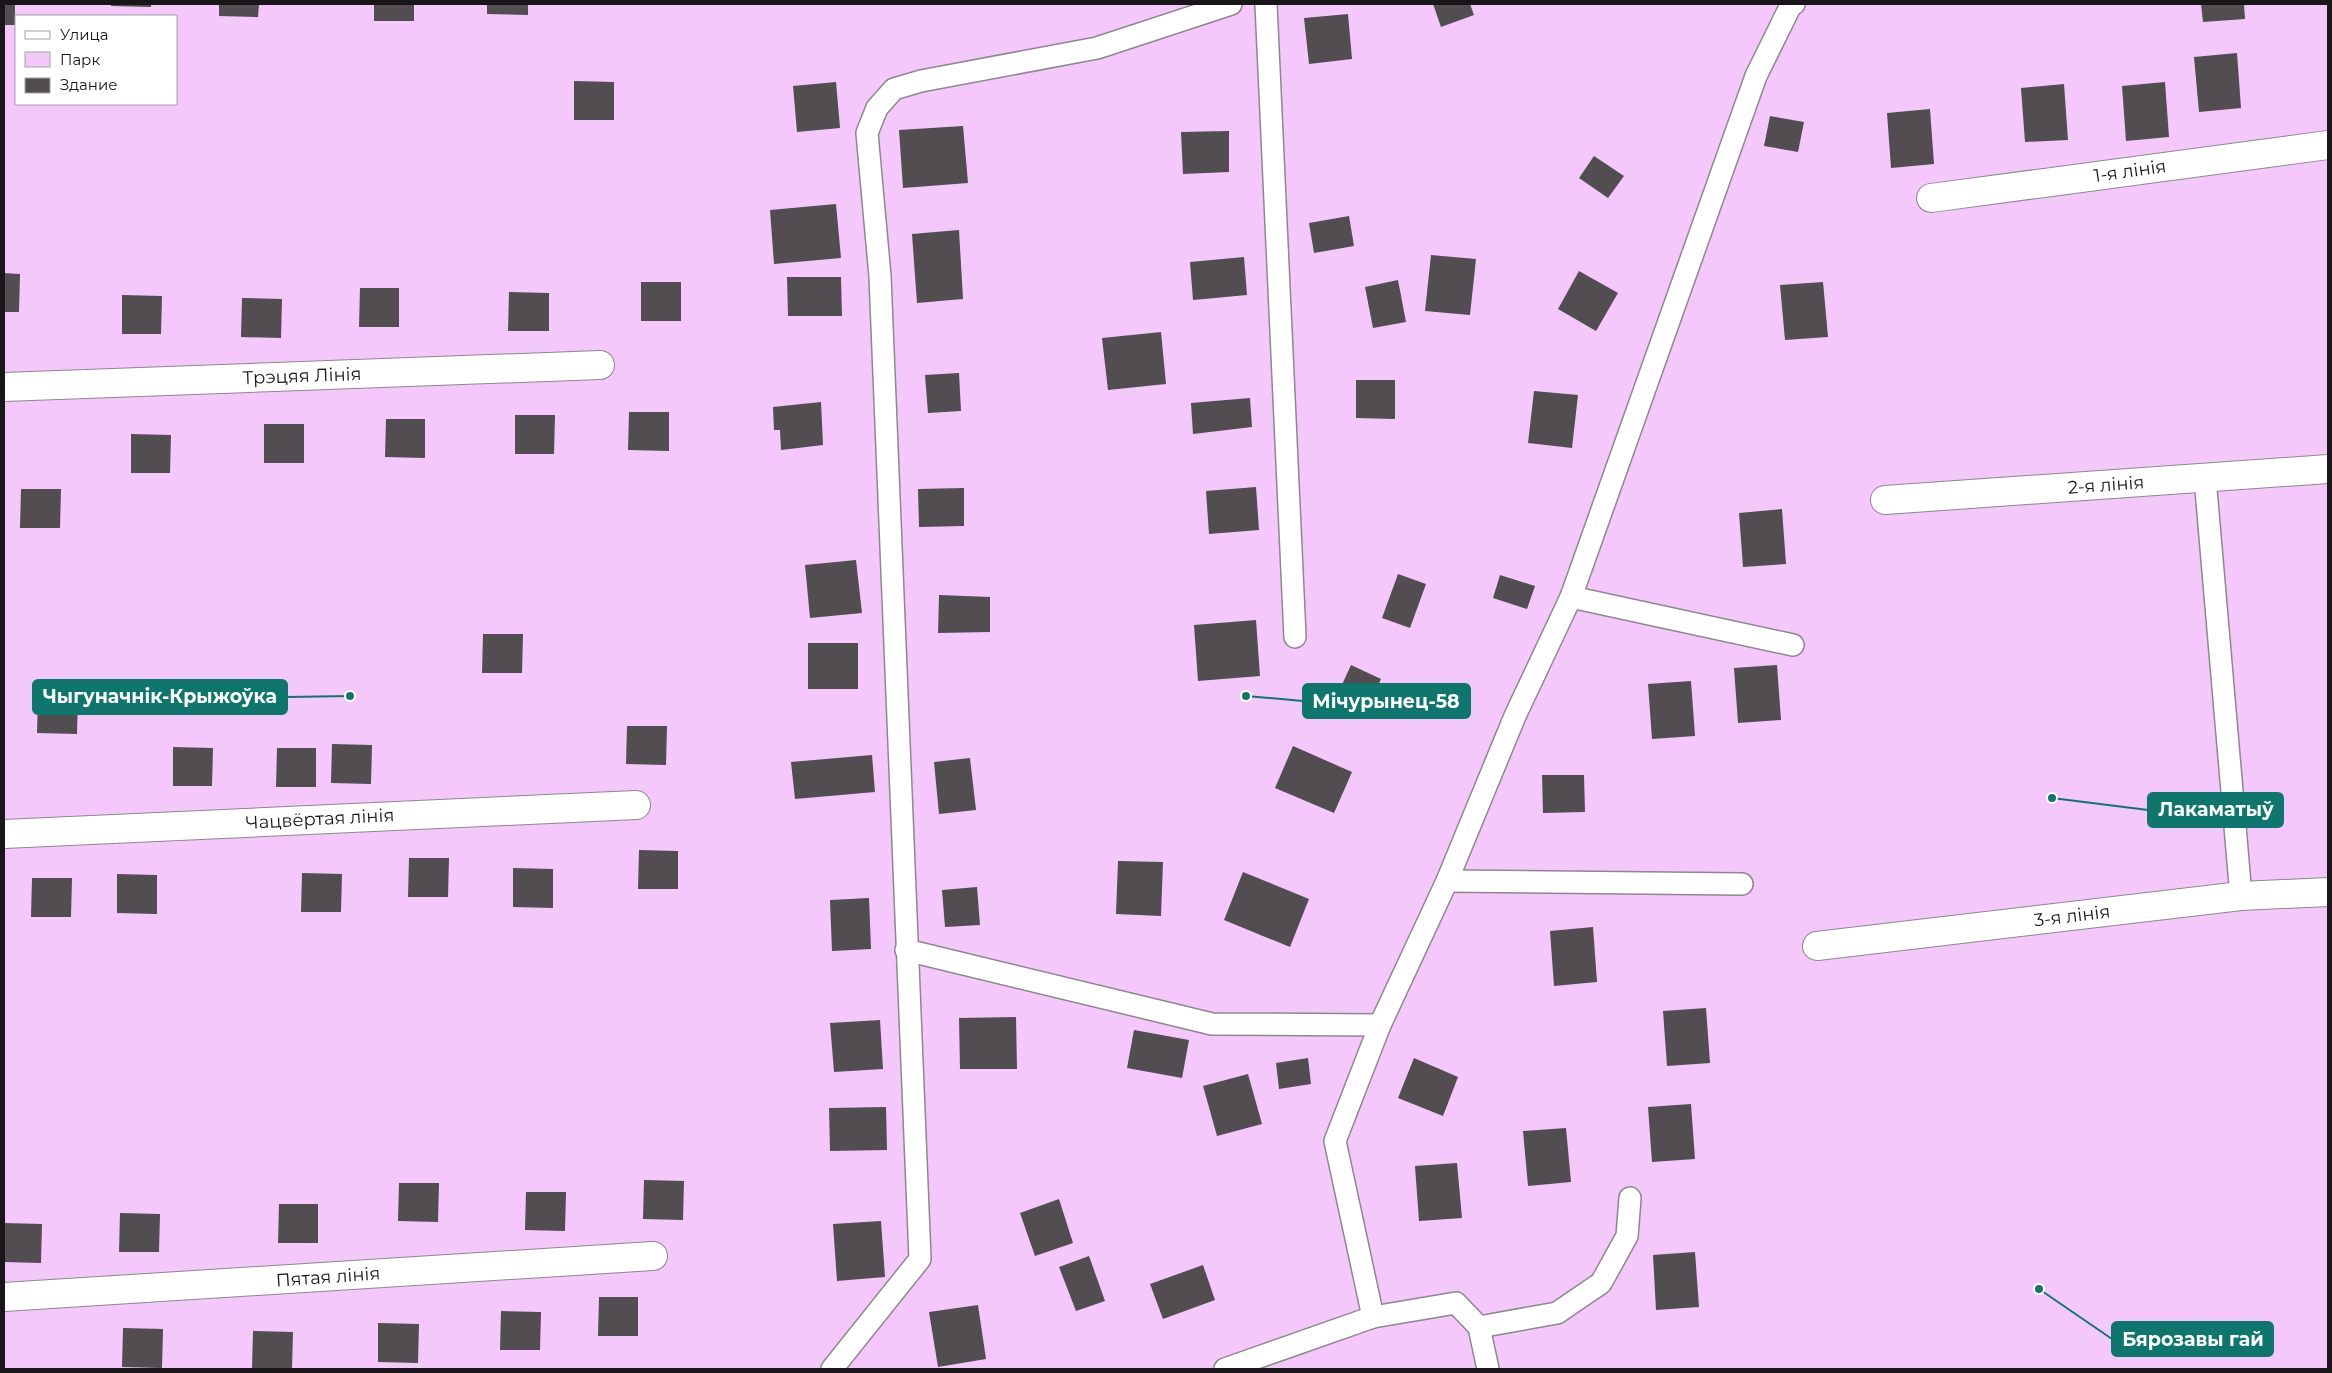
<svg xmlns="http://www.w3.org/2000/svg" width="2332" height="1373" font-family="Montserrat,sans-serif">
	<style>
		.green { fill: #f5c8fb; fill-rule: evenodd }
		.building { fill: #514d51 }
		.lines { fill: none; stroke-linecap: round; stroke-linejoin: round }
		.service-casing { stroke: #8c888d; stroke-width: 24 }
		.minor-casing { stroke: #8c888d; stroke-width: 30 }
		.service { stroke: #fff; stroke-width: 21 }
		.minor { stroke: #fff; stroke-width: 28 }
		.labels { text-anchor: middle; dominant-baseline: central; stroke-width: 5; stroke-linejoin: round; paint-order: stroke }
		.street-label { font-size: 18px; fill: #181618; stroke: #fff }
		.leader { fill: none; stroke: #0f766e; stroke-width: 2 }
		.callout-dot { fill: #0f766e; stroke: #fff; stroke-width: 2 }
		.callout { fill: #0f766e; stroke: #0f766e; stroke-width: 2 }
		.callout-label { font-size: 19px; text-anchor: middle; font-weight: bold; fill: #fff }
	</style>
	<rect width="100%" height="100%" fill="#efebf0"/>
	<path class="green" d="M4,4H2328V1369H4ZM16,16H176V104H16Z"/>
	<g class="building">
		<rect x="4" y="4" width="11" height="21"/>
		<polygon points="111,4 151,4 151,7 111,6"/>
		<polygon points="219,4 259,4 258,17 219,16"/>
		<rect x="374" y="4" width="40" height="17"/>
		<polygon points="487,4 528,4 528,15 487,14"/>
		<polygon points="1433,4 1470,4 1474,15 1441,27"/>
		<polygon points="2201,4 2244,4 2245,19 2203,22"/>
		<polygon points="1348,14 1352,59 1309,64 1304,18"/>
		<polygon points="2237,53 2241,108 2199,112 2194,57"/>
		<polygon points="574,81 614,82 614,120 574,120"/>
		<polygon points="836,82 840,128 797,132 793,86"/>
		<polygon points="2165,82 2169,137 2126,141 2122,86"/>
		<polygon points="2064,84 2068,140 2025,142 2021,88"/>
		<polygon points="1930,109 1934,164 1891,168 1887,113"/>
		<polygon points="1770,116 1804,122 1798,152 1764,146"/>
		<polygon points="963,126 968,183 903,188 899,130"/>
		<polygon points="1229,131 1229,172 1183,174 1181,132"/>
		<polygon points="1594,156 1624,176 1608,198 1579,178"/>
		<polygon points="836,204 841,258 774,264 770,210"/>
		<polygon points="1349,216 1354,246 1314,253 1309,223"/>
		<polygon points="959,230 963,299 917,303 912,234"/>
		<polygon points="1431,255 1476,259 1470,315 1425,311"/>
		<polygon points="1244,257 1247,295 1193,300 1190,262"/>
		<polygon points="1579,271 1618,293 1596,331 1558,309"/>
		<polygon points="4,273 20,274 19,312 4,312"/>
		<polygon points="787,277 841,277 842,316 788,316"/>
		<polygon points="1398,280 1406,322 1373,328 1365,287"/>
		<rect x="641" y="282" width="40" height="39"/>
		<polygon points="1823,282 1828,337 1785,340 1780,285"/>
		<polygon points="360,288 399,288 399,327 359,327"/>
		<polygon points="509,292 549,293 549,331 508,331"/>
		<polygon points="122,295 162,296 161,334 122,334"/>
		<polygon points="242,298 282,299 281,338 241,337"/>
		<polygon points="1161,332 1166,384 1108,390 1102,338"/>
		<polygon points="959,373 961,411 928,413 925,375"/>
		<polygon points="1356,380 1395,380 1395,419 1356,418"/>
		<polygon points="1534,391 1578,395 1572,448 1528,443"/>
		<polygon points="1250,398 1252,427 1193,434 1191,403"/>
		<polygon points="821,402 823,445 781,450 780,430 774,430 773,407"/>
		<polygon points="629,412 669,412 669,451 628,450"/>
		<polygon points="515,415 555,415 554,454 515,454"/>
		<polygon points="386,419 425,419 425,458 385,457"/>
		<rect x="264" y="424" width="40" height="39"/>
		<polygon points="131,434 171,435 170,473 131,473"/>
		<polygon points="1256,487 1259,530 1209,534 1206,491"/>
		<polygon points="964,488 964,526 919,527 918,489"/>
		<polygon points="21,489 61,489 60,528 20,528"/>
		<polygon points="1782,509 1786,564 1743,567 1739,513"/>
		<polygon points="856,560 862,613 810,618 805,565"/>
		<polygon points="1398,574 1426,584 1410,628 1382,618"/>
		<polygon points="1500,575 1535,586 1527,609 1493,598"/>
		<polygon points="939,595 990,597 990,632 938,633"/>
		<polygon points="1256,620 1260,676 1198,681 1194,625"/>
		<polygon points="483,634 523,634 522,673 482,673"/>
		<rect x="808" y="643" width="50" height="46"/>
		<polygon points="1351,665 1381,679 1364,716 1334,702"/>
		<polygon points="1777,665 1781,720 1738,723 1734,668"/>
		<polygon points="1691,681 1695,736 1652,739 1648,684"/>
		<polygon points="38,695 78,695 77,734 37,733"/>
		<polygon points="627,726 667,726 666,765 626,764"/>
		<polygon points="332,744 372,745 371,784 331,783"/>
		<polygon points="1293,746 1352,772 1334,813 1275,788"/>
		<polygon points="173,747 213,748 212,786 173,786"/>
		<polygon points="277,748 316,748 316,787 276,787"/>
		<polygon points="872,755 875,792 795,799 791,762"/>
		<polygon points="970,758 976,810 939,814 934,762"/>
		<polygon points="1542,775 1584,775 1585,812 1543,813"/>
		<polygon points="639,850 678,851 678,889 638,889"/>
		<polygon points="409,858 449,858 448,897 408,897"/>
		<polygon points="1118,861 1163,862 1161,916 1116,914"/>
		<polygon points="513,868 553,869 553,908 513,907"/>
		<polygon points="1243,872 1309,899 1290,947 1224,920"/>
		<polygon points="302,873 342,874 341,912 301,912"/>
		<polygon points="117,874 157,875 157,914 117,913"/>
		<polygon points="32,878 72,878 71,917 31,917"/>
		<polygon points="977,887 980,925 945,927 942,890"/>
		<polygon points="869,898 871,949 832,951 830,900"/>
		<polygon points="1593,927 1597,982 1554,986 1550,931"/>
		<polygon points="1706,1008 1710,1063 1667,1066 1663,1011"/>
		<polygon points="1016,1017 1017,1069 960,1069 959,1018"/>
		<polygon points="880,1020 883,1069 834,1072 830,1023"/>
		<polygon points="1134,1030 1189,1040 1182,1078 1127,1068"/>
		<polygon points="1308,1058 1311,1084 1279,1089 1276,1063"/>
		<polygon points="1414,1058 1458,1077 1443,1116 1398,1098"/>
		<polygon points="1248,1074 1262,1124 1217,1136 1203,1086"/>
		<polygon points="1691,1104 1695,1159 1652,1162 1648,1107"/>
		<polygon points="886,1107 887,1150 830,1151 829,1108"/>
		<polygon points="1566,1128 1571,1182 1528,1186 1523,1131"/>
		<polygon points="1457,1163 1462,1218 1419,1221 1415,1166"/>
		<polygon points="644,1180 684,1181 683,1220 643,1219"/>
		<polygon points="399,1183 439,1183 438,1222 398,1221"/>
		<polygon points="526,1192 566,1192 565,1231 525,1230"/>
		<polygon points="1059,1199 1073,1243 1035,1256 1020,1213"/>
		<polygon points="279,1204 318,1204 318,1243 278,1243"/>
		<polygon points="120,1213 160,1214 159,1252 119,1252"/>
		<polygon points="881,1221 885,1277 837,1281 833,1224"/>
		<polygon points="4,1223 42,1224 41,1263 4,1262"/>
		<polygon points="1695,1252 1699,1307 1656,1310 1653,1255"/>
		<polygon points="1089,1256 1105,1301 1076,1311 1059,1267"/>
		<polygon points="1203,1265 1215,1300 1163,1319 1150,1284"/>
		<polygon points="599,1297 638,1297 638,1336 598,1336"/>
		<polygon points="978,1305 986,1359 938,1367 929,1312"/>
		<polygon points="501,1311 541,1312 540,1350 500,1350"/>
		<polygon points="378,1323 419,1324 418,1363 378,1362"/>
		<polygon points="123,1328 163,1329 162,1368 122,1367"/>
		<polygon points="253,1331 293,1332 292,1369 252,1369"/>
	</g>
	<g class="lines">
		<g class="service-casing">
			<g id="service">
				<polyline points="1266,4 1295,637"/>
				<polyline points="2205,478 2241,896"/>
				<polyline points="1571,597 1793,645"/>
				<polyline points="1447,881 1742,884"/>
				<polyline points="906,950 1212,1024 1380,1025 1447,881 1515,716 1571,597 1756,76 1791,5 1794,4"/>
				<polyline points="1380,1025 1335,1141 1373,1317 1456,1303 1479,1327 1488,1369"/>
				<polyline points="1479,1327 1557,1313 1601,1283 1627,1236 1630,1198"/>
				<polyline points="832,1369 920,1259 880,276 867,133 877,108 894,89 921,81 1097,48 1231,4"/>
				<polyline points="1225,1369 1373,1317"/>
			</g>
		</g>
		<g class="minor-casing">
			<g id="minor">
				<polyline points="1931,198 2328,145"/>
				<polyline points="4,387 600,365"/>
				<polyline points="1885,500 2328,469"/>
				<polyline points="4,834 636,805"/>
				<polyline points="1817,946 2241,896 2328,892"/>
				<polyline points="4,1297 653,1256"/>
			</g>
		</g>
		<use href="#service" class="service"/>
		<use href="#minor" class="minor"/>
	</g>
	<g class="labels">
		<g class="street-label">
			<text transform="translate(2130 171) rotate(-8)">1-я лінія</text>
			<text transform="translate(302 376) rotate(-2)">Трэцяя Лінія</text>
			<text transform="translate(2106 485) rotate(-4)">2-я лінія</text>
			<text transform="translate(320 819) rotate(-3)">Чацвёртая лінія</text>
			<text transform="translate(2072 916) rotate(-7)">3-я лінія</text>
			<text transform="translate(328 1277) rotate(-4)">Пятая лінія</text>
		</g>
	</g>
	<path class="leader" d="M350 696L287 697M1246 696L1303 701M2052 798L2148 810M2039 1289L2112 1339"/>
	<g class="callout-dot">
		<circle cx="350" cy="696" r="5"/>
		<circle cx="1246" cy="696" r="5"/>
		<circle cx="2052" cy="798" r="5"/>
		<circle cx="2039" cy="1289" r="5"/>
	</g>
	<g class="callout">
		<rect x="33" y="680" width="254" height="34" rx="5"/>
		<rect x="1303" y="684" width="167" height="34" rx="5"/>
		<rect x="2148" y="793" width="135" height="34" rx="5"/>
		<rect x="2112" y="1322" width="161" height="34" rx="5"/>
	</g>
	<g class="callout-label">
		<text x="160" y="703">Чыгуначнік-Крыжоўка</text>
		<text x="1386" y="708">Мічурынец-58</text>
		<text x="2216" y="816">Лакаматыў</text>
		<text x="2193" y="1346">Бярозавы гай</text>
	</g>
	<rect width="2332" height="1373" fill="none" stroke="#181618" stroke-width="10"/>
	<rect x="15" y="15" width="162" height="90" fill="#ffffff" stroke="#a3a2a3"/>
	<rect x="25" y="31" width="25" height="8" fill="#ffffff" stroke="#a3a2a3"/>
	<text x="60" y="40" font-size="15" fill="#181618">Улица</text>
	<rect x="25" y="52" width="25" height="15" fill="#f5c8fb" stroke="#a3a2a3"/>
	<text x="60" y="65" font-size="15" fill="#181618">Парк</text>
	<rect x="25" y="78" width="25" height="15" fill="#514d51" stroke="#a3a2a3"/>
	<text x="60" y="90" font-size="15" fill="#181618">Здание</text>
</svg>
